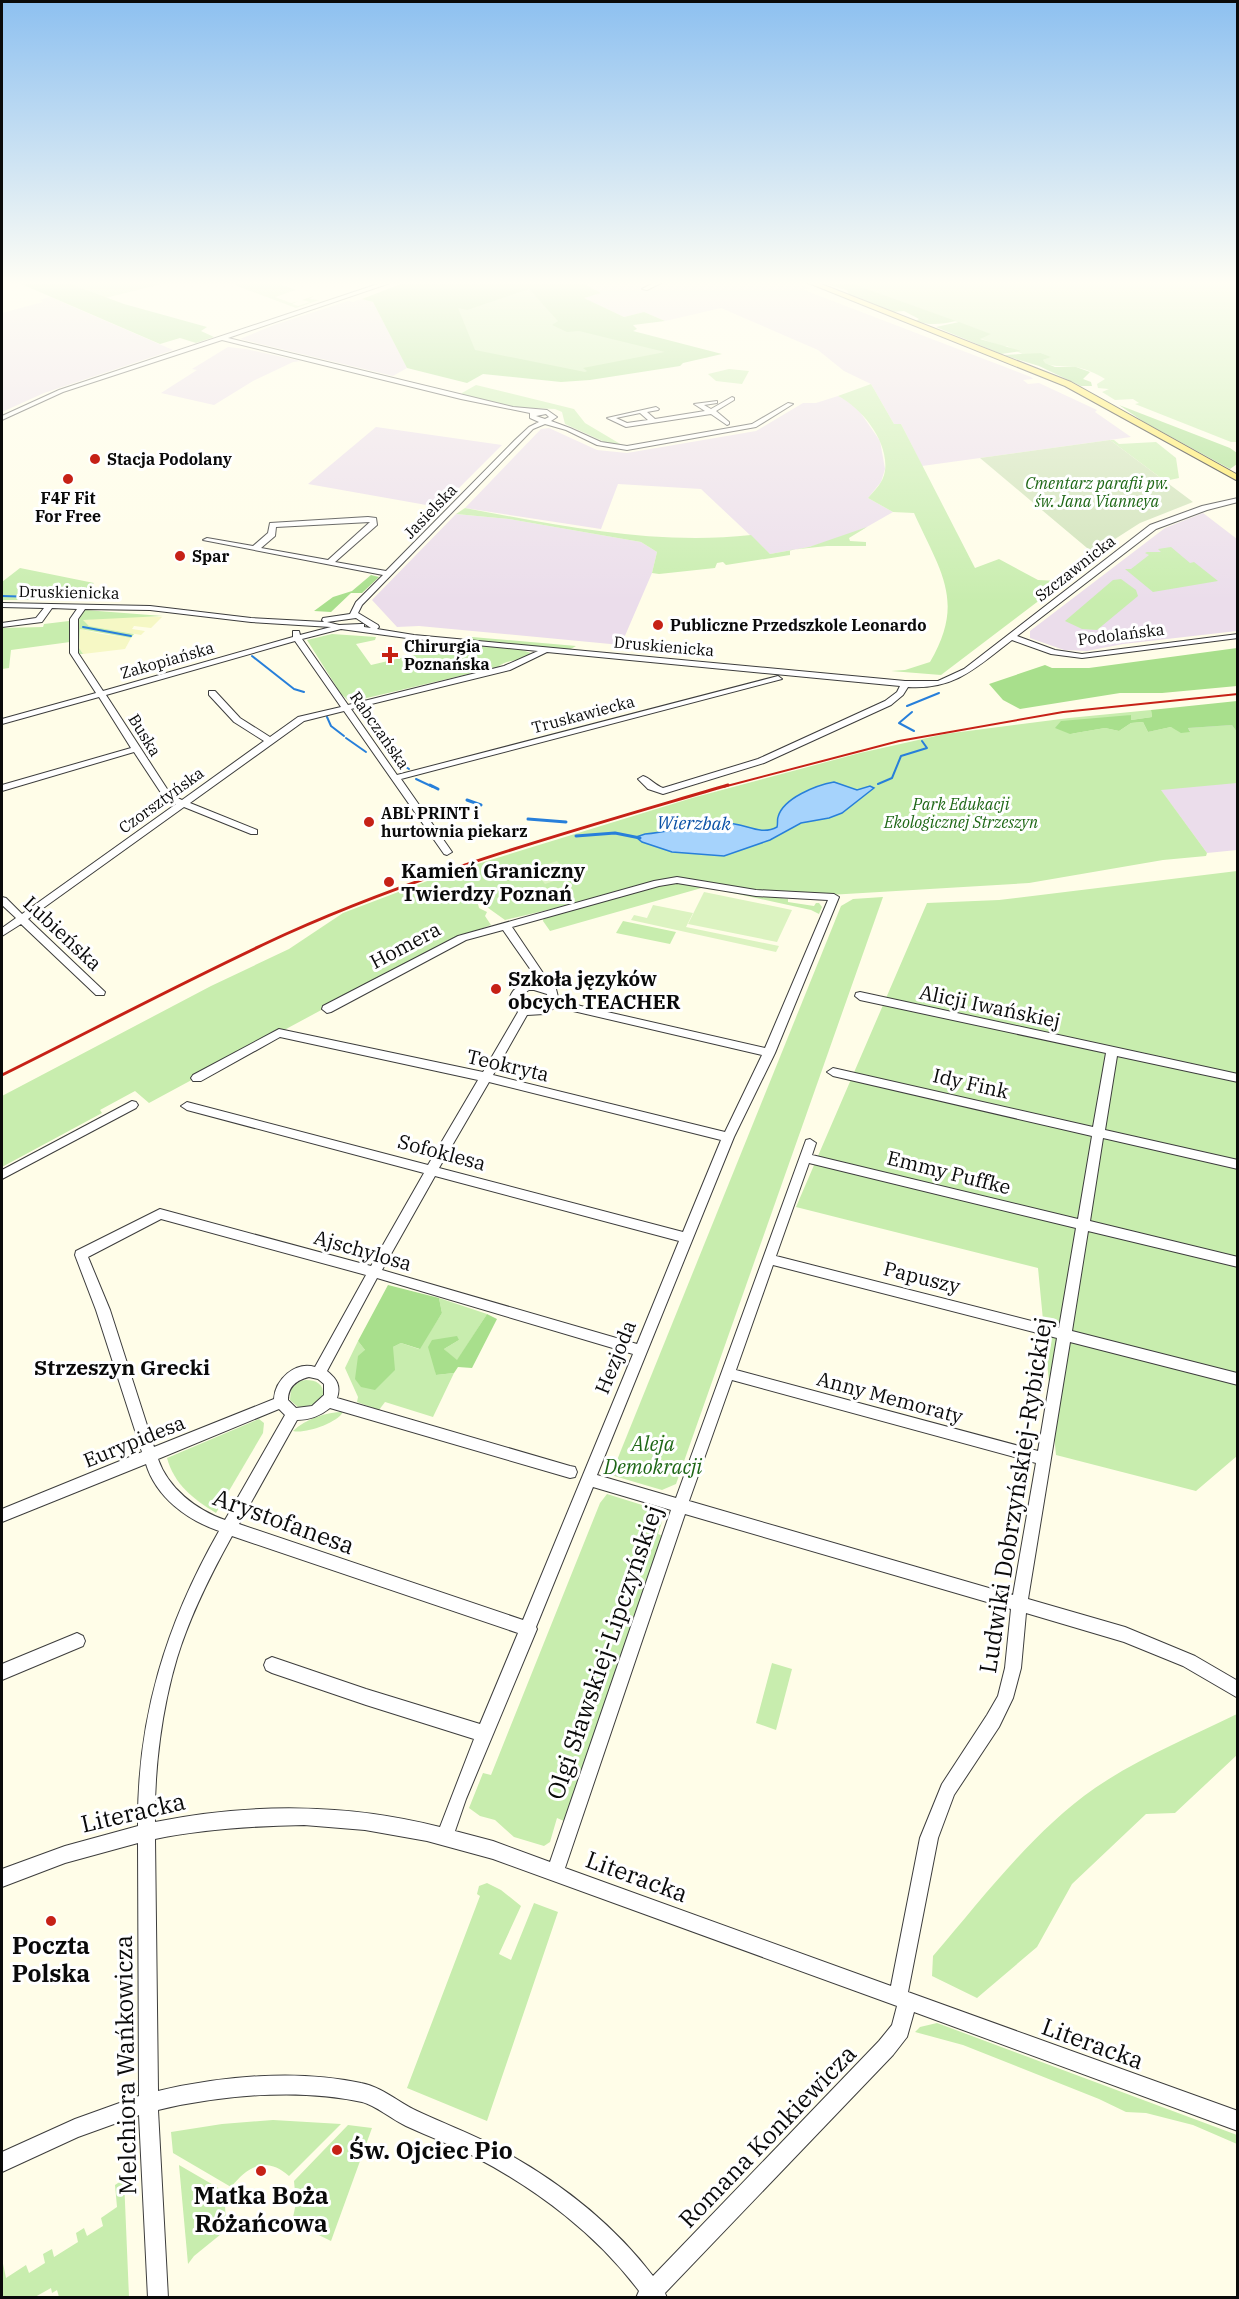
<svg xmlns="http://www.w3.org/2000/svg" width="1239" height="2299" font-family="'IBM Plex Serif',serif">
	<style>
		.industrial { fill: #ebddeb }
		.farmland { fill: #f6f8c5 }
		.green { fill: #c8edae }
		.forest { fill: #a8df8c; fill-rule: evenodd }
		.cemetery { fill: #cfe2b8 }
		.pitch { fill: #dcf3c1 }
		.water { fill: #a6d3fc; stroke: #277fda; stroke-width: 1.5 }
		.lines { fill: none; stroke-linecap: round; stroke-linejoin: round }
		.stream-far1 { stroke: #277fda; stroke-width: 2 }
		.stream { stroke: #277fda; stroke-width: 3 }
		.minor-casing { stroke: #3d3d3d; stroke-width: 2 }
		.major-casing { stroke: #1b1b1b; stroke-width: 2 }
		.minor { fill: #fff; fill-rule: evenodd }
		.major { fill: #ffe958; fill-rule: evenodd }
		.rail-far1 { stroke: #c62116; stroke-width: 2 }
		.rail { stroke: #c62116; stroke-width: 3 }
		.poi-dot { fill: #c62116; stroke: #fff; stroke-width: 2 }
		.labels { text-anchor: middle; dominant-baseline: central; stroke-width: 6; stroke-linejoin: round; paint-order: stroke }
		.far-poi-label { font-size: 16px; font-weight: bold; fill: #0a0a0a; stroke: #fff; text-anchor: start }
		.far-park-label { font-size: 16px; font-style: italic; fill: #1e6716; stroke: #fff }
		.far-street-label { font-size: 16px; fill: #0a0a0a; stroke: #fff }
		.far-water-label { font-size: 18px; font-style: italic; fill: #0950a6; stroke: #fff }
		.poi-label { font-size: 20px; font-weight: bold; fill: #0a0a0a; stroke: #fff; text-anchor: start }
		.street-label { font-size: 20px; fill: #0a0a0a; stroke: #fff }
		.park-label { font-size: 20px; font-style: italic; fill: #1e6716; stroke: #fff }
		.neighbourhood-label { font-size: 21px; font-weight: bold; fill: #0a0a0a; stroke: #fff }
		.near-street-label { font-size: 24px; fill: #0a0a0a; stroke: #fff }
		.near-poi-label { font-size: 24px; font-weight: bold; fill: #0a0a0a; stroke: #fff }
	</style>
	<rect width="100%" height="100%" fill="#fffde8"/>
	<g class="industrial">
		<polygon points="577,280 790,280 809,288 804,290 1031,377 1033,379 1023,380 1028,384 1039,383 1097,410 1095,412 1131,437 922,466 901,424 894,424 871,384 844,371 818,350 721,308 665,321 644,312 624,317 584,298 600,293"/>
		<polygon points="50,297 173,350 44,393 2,412 2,313 43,302 40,300"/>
		<polygon points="362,299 373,302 407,368 393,376 240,339 274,325 348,301 353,302"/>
		<polygon points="228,347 246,349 301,361 293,362 253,381 214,405 161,393 197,370 192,369"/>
		<polygon points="838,396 848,401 860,412 880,441 885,469 881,482 868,498 893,512 858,532 809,547 770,554 701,489 618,484 601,529 465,508 541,429 549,428 597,450 627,453 756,431 803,403 816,403"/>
		<polygon points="376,427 502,445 453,494 444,493 432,506 308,484"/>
		<polygon points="1203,513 1237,539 1237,631 1123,644 1087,651 1064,650 1030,638 1030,631 1165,528"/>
		<polygon points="456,514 509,519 641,542 657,552 652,573 621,645 419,626 397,627 372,600"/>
		<polygon points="1237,718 1237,850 1207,853 1121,736"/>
	</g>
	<g class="farmland">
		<polygon points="125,616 162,617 151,628 134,626 132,629 145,631 141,635 89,626 82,620"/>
		<polygon points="80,629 102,634 131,638 125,649 83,654 79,648"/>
	</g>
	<g class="green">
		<polygon points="59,280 174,281 105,298"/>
		<polygon points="269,280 296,290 275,297 291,303 299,301 292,304 298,306 310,302 302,300 314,296 309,299 319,300 296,308 237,286 231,281"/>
		<polygon points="533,280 574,324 709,357 592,376 463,355 454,303"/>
		<path d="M842,280H1237V442H1231L1135,404L1139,403L1133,399L1115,400L1102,392L1109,389L1098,388L1097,384L1105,379C1097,374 1083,367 1073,367C1062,366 1055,367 1044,363L1043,360L1050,357L1041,353L1026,356L1007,346L1004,347L979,338L990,334Z"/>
		<polygon points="729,369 749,371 742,384 716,381 708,374"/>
		<path d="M871,384L894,424H901L975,568L999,559L1038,580L1060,581L1052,589L1053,590L941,675L891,671L905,670L930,662C966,601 940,571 914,513L893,512L868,498C875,490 883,483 885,471C889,442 862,408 838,396Z"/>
		<polygon points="476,385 574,409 585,423 622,445 609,444 565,424 562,412 555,409 509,407 463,396 462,393"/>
		<polygon points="1110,440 1114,440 1119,444 1156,442 1176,458 1179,478 1165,481"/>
		<path d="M465,508C557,525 656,546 751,535L770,554L809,547L867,527L849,538L850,541L866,542V546H827L790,550V555L726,565L723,562L717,563L715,568L659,574L652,573L657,552L641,542L509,519L456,514Z"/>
		<polygon points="1171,547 1190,563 1194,562 1218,581 1153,592 1125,569 1131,569 1149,555 1145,553 1147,552 1161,552 1158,549"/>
		<polygon points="20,568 94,583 84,591 79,600 2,600 2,582"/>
		<polygon points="1121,579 1136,590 1138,596 1097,630 1082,629 1065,621 1113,580"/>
		<polygon points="85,610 163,616 83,620 89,626 134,634 131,638 80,629 79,648 83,654 78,654 76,621"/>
		<polygon points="69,621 70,642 11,650 9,668 2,669 2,628 43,627 44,624"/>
		<path d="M332,634L376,637L375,640L356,644L371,665L422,653L426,647L424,644L430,641L522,650L531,653C522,663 508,658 498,667L350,702L341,694L307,640Z"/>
		<polygon points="472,637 576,646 569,650 470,640"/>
		<polygon points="1151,710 1152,717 1131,720 1131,715 1070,734 1105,728 1119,731 1131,723 1143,722 1148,732 1171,727 1190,731 1188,728 1232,725 1237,732 1237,783 1161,790 1207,853 1206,856 1163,860 1029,883 829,895 765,892 680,879 505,920 477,900 479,908 487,912 485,916 491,925 451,940 149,1103 135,1091 100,1110 102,1113 2,1167 2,1096 211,986 289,949 343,913 451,872 692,798 860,753 945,734 1069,718"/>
		<polygon points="1237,871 1237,1456 1196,1491 1056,1455 1038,1268 796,1207 927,903 999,900"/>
		<polygon points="679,882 788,899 788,902 814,906 816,903 819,903 822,907 819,914 811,910 705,887 550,931 543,921 544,917 633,891"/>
		<polygon points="883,897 676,1484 662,1490 611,1475 841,906 853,899"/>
		<polygon points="623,921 676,932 670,944 616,933"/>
		<polygon points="439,1298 487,1314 457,1361 444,1349 459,1340 432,1340 436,1375 454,1373 433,1417 385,1402 379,1410 357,1402 358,1397 345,1368 358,1341 365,1350 393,1347 401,1343 419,1349 442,1313"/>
		<path d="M306,1380C316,1380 324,1384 323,1395L314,1405L298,1407L290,1400L291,1389L300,1381Z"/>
		<path d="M343,1412C337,1423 305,1434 293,1431C305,1419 327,1412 343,1412Z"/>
		<path d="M259,1419L264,1423L263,1433L216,1513C193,1499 174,1484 167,1458Z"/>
		<polygon points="607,1494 655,1509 662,1522 658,1534 663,1536 564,1821 557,1818 550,1842 544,1846 514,1837 495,1820 480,1816 469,1808 483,1773 491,1775 600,1503"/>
		<polygon points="772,1663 792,1669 776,1730 756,1723"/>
		<path d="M1237,1714V1755L1175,1813L1146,1814L1072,1884L1037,1947L977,1998L932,1976L933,1956C983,1898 1031,1833 1095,1788C1139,1758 1190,1737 1237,1714Z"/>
		<polygon points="487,1883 501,1890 521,1906 499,1954 511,1960 534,1903 558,1912 487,2121 407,2088 480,1896 477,1894 479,1886"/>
		<polygon points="937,2023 1237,2135 1237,2144 1193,2125 1146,2113 1126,2112 1099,2099 963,2045 915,2032 920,2027"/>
		<path d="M273,2120L341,2124L289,2176C265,2155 248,2167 231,2187L173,2153L171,2132L222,2124Z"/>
		<polygon points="348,2125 372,2128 331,2241 292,2222 296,2203 294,2181"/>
		<polygon points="179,2165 229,2194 225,2204 226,2230 194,2256 188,2264"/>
		<polygon points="124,2179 129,2297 59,2297 57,2290 52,2293 51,2288 35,2297 2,2297 2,2259 6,2278 26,2265 29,2273 45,2263 43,2254 52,2249 54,2257 78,2242 76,2233 84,2228 87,2236 103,2226 101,2218 117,2207 115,2185"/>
	</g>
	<g class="forest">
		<polygon points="12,280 59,280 124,304 207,327 201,331 214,337 196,343 180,338 160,344"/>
		<path d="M411,280H577L601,293L584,298L624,317L644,312L665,321L633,325L637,329L633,331L722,354L683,363L680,366L590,380L561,382L483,374L467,383L407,368L373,302L362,299ZM529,289L558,321L552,325L567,332L579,331L665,352L583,368L587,371L585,372L475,350L458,308L467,310Z"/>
		<path d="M810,280H842L956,321C942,324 930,326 916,321L919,319L904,311L892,312L849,295L847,290Z"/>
		<polygon points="959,322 991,334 980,339 1021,351 1001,354 936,327"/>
		<polygon points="1041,353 1051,357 1043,360 1045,363 1055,367 1076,367 1090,372 1083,379 1091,382 1092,386 1081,386 1039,366 1003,355"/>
		<polygon points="1119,405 1230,448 1237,453 1237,464 1230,469 1144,422"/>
		<polygon points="371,575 379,577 362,593 351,593 331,612 314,611 333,597 352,591"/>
		<polygon points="1237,648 1237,686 1162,693 1120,693 1020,709 1003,700 989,684 1045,665 1052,668 1089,668"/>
		<polygon points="1237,701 1237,732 1232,725 1188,728 1190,732 1181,733 1171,727 1148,732 1143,722 1131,723 1119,731 1105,728 1070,734 1055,728 1061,721 1131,715 1131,720 1152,717 1151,710"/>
		<polygon points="388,1285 439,1298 442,1313 420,1349 401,1343 393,1347 395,1370 375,1390 361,1387 355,1379 358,1356 365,1350 358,1341"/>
		<polygon points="487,1314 497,1319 472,1368 458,1367 454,1373 436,1375 428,1347 432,1340 457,1336 459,1340 444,1349 457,1360"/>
	</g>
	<polygon class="cemetery" points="1110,440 1193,502 1140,523 1093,553 980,458"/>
	<g class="pitch">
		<polygon points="557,861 569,876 545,884 533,869"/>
		<polygon points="704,892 792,910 777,942 688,924"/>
		<polygon points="653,905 693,913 686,927 779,946 776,952 631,920 634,915 647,918"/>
	</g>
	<path class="water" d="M834,782L857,790L870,786L874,788L842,813L829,818L801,823L770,840L724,856L672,852L642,842L636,837L645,834C672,832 700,822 728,823C746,824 761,836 777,827C778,823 777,820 778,817C783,798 817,785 834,782Z"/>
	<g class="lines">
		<g class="stream-far1">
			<polyline points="2,596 71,598"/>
			<polyline points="83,627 131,636"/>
			<polyline points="252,656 294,689 304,692"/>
			<polyline points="907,706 939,693"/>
			<polyline points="912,712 899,723 914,731"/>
			<polyline points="327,717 331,726 344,736"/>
			<polyline points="346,738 366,752"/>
			<polyline points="393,758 409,769"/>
			<polyline points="416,779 433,787"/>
			<polyline points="878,784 892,778 901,756 927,748 922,741"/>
		</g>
		<g class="stream">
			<polyline points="430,785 438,789"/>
			<polyline points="467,800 481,805"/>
			<polyline points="528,819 566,822"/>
			<polyline points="576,836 615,833 640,838"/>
		</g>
		<g class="minor-casing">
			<g id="minor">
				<path d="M390,280H399L228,338L513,407L547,410L557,417L551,421L570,428L601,442L627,446L752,424L788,403L793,404L756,427L627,450L597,445L566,430L545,424L533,429L362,605L358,613L378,625L379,627L377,629L414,635L905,681H938L964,669L1150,525L1202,506L1238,498V502L1207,510L1156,529L1017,636L1055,650L1082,654L1238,634V638L1082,658L1051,654L1012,640C977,667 955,690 908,687L903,695L891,705L764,763L663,794L648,789L638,779L643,776C650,778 655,785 663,788L758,759L885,701L897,692L900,686L547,652L510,670L351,709L397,775L778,676L782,679L401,779L452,852L447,855L444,854L344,711L304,721L190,803L257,830V834H251L184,807L28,919L105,992L104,995H96L21,924L2,936V928L16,918L2,905V897L6,898L22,914L176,804L165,799L134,752L2,791V785L131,748L99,697L2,724V719L96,693L70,653V619L77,609L52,608L42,622L2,627V623L36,618L44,608L2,607V603L150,606L251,618L324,622L322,620L323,618L350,614L356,602L383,575L203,540L207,538L253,546L268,533L270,523L368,517L376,518L377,525L335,562L386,571L515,440L529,427L539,422L530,418V413L461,399L222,340L63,392L4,419L2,420V416L59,390ZM546,414L549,417L545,419L536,416ZM370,522L328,560L261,548L275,536L276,527ZM85,609L150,610L251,622L331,627L300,635L299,631H293V637L103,691L78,653V619ZM356,618L371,628L364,627V624H361L339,625L327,622ZM341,629L414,639L538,651L504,666L348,705L302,639ZM295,641L341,707L298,717L270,737L240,718L215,691H209V695L234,722L264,741L182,800L171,795L106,695Z"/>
				<polygon points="659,280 667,280 647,290 642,289"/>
				<path d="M732,397L734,398V400L716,411L729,422V424L727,425L711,414L626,427L607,418L656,407L659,409L658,410L647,412L655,419L705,411L694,404L717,401V403L704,405L711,409ZM640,413L648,420L627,423L616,418Z"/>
				<path d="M677,877L756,890L834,894L839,897L775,1053L734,1137L597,1475L676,1498L806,1140L810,1139L816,1143L812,1155L1078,1219L1092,1136L833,1076L827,1072L833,1068L1093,1127L1106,1053L860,1000L855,996L856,993L860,992L1238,1074V1082L1117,1056L1105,1130L1238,1160V1169L1103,1138L1090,1221L1238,1257V1267L1088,1231L1072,1331L1237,1373L1238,1385L1070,1342L1028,1599L1125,1627L1195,1656L1238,1681V1698L1183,1666L1124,1642L1026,1613L1021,1668L1013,1698L999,1727L954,1795L938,1838L908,1992L1238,2111V2131L914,2012L907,2037L893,2055L665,2293L667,2298H636L639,2291C597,2235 538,2190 477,2158C454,2146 430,2137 406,2126C393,2120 375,2105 362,2102C299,2088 221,2095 158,2110L168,2298H148L139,2115L78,2137L2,2172V2152L75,2119L139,2096L138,1843L65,1863L2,1887V1869L65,1846L138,1826C137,1718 166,1624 219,1531C187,1520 156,1497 146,1464L2,1522V1509L142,1452L96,1310L75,1255L76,1251L160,1209L371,1266L424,1173L187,1110L181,1106L187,1102L428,1165L478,1080L280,1037L201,1081H193L191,1078L193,1075L279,1029L483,1072L518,1012L509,1001C511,990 518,984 530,983L533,973L503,930L466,940L331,1012L327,1013L322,1009L323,1006L458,936L654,881ZM677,883L756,896L828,900L765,1048L559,1001L556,989L541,984L543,973L512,927L659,886ZM529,990H534L547,994L548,1003L538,1008L523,1006L519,1001L521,995ZM556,1007L762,1055L725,1132L493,1075L527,1015L544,1014ZM489,1082L721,1140L683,1232L439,1168ZM809,1163L1076,1228L1059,1328L776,1256ZM435,1176L679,1241L637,1344L382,1270ZM161,1219L366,1275L315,1367C295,1361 275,1380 274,1399L154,1447L110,1310L88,1257ZM773,1265L1057,1338L1038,1451L736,1370ZM377,1278L633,1354L523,1620L239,1524L297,1420C310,1420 320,1416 330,1408L570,1478L575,1477L577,1472L575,1467L570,1466L337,1398C341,1386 337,1379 327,1371ZM309,1377L318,1379L324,1384V1395L312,1406L296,1408L288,1400C288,1386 297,1380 309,1377ZM732,1380L1036,1463L1013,1595L689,1501ZM279,1409L285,1415L225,1520C196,1510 168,1488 158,1459ZM593,1487L671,1510L550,1862L493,1841L455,1831L466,1799L537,1629L536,1627ZM685,1514L1011,1609L1005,1668L998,1696L987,1715L942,1784L920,1838L891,1986L565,1868ZM232,1536L518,1633L480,1724L366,1689L272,1657L266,1660L264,1665L266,1670L272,1673L366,1705L474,1739L440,1827C347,1803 248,1803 155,1822C154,1769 162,1708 177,1658C190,1615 211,1574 232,1536ZM304,1825L365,1830L427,1841L493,1859L897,2006L892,2025L879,2041L653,2276C611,2221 553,2177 492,2145C468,2132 442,2123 417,2111C398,2102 382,2087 361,2083C297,2069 221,2076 158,2091L155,1839C204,1829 253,1826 304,1825Z"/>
				<polygon points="132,1101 136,1102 138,1105 136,1108 2,1179 2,1170"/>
				<polygon points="77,1633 83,1636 85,1641 83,1646 2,1680 2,1664"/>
			</g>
		</g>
		<g class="major-casing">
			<polygon id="major" points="801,280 811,280 1071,382 1238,475 1238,481 1065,386"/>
		</g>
		<use href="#minor" class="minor"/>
		<use href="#major" class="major"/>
		<polyline class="rail-far1" points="723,787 899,741 1063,712 1238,694"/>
		<path class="rail" d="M2,1075C97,1028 190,978 286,934C428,870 579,829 728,785"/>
	</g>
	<linearGradient id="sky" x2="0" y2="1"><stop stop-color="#8dc0f0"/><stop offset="0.47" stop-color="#fffef5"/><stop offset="1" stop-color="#fffef5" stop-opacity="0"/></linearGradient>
	<rect width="1239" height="602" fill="url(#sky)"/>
	<g class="poi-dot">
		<circle cx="95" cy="459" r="6"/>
		<circle cx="68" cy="479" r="6"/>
		<circle cx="180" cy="556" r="6"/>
		<circle cx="658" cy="625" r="6"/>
		<path d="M387 646h6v6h6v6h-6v6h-6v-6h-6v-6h6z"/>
		<circle cx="369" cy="822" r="6"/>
		<circle cx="389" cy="882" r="6"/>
		<circle cx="496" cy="989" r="6"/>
		<circle cx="51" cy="1921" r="6"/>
		<circle cx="337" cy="2150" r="6"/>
		<circle cx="261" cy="2171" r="6"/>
	</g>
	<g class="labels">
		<g class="far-poi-label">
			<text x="107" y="459">Stacja Podolany</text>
			<text x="68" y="498" text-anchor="middle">F4F Fit<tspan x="68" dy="18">For Free</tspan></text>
			<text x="192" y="556">Spar</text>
			<text x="670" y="625">Publiczne Przedszkole Leonardo</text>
			<text x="404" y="646">Chirurgia<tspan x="404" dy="18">Poznańska</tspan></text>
			<text x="381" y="813">ABL PRINT i<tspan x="381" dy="18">hurtownia piekarz</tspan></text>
		</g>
		<g class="far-park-label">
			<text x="1097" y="483">Cmentarz parafii pw.<tspan x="1097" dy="18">św. Jana Vianneya</tspan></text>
			<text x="961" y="804">Park Edukacji<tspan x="961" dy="18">Ekologicznej Strzeszyn</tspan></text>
		</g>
		<g class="far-street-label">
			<text transform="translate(430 511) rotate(-46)">Jasielska</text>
			<text transform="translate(1075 568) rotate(-38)">Szczawnicka</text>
			<text transform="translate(69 592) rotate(1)">Druskienicka</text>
			<text transform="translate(1121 634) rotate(-7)">Podolańska</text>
			<text transform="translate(664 646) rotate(5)">Druskienicka</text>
			<text transform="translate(167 660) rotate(-16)">Zakopiańska</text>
			<text transform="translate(583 714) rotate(-15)">Truskawiecka</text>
			<text transform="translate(380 730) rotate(55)">Rabczańska</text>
			<text transform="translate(145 735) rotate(58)">Buska</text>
			<text transform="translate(161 800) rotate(-36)">Czorsztyńska</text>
		</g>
		<g class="far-water-label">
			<text transform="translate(694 823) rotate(1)">Wierzbak</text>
		</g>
		<g class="poi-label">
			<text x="401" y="870">Kamień Graniczny<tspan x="401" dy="23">Twierdzy Poznań</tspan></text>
			<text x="508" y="978">Szkoła języków<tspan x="508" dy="23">obcych TEACHER</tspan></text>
		</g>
		<g class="street-label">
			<text transform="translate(63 933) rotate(43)">Lubieńska</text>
			<text transform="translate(405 945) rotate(-28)">Homera</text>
			<text transform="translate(990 1006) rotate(12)">Alicji Iwańskiej</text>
			<text transform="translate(508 1065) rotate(13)">Teokryta</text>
			<text transform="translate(971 1083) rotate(13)">Idy Fink</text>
			<text transform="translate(442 1152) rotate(15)">Sofoklesa</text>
			<text transform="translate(949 1172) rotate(14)">Emmy Puffke</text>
			<text transform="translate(363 1250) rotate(16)">Ajschylosa</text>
			<text transform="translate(922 1277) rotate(14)">Papuszy</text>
			<text transform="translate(615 1357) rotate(-68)">Hezjoda</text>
			<text transform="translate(890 1397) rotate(15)">Anny Memoraty</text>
			<text transform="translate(134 1441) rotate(-22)">Eurypidesa</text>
		</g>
		<g class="park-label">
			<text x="653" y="1443">Aleja<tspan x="653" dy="23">Demokracji</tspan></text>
		</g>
		<g class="neighbourhood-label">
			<text x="122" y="1367">Strzeszyn Grecki</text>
		</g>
		<g class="near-street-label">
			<text transform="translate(1015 1495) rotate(-81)">Ludwiki Dobrzyńskiej-Rybickiej</text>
			<text transform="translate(284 1521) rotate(20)">Arystofanesa</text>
			<text transform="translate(604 1652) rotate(-71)">Olgi Sławskiej-Lipczyńskiej</text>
			<text transform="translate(133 1812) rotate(-13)">Literacka</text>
			<text transform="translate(637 1876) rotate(20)">Literacka</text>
			<text transform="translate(1093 2043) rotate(20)">Literacka</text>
			<text transform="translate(125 2065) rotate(-91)">Melchiora Wańkowicza</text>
			<text transform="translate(767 2136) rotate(-46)">Romana Konkiewicza</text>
		</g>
		<g class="near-poi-label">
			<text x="51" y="1945">Poczta<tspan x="51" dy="28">Polska</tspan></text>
			<text x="349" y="2150" text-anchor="start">Św. Ojciec Pio</text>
			<text x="261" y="2195">Matka Boża<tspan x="261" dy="28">Różańcowa</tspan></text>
		</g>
	</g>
	<rect width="1239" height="2299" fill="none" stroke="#0a0a0a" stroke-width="6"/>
</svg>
